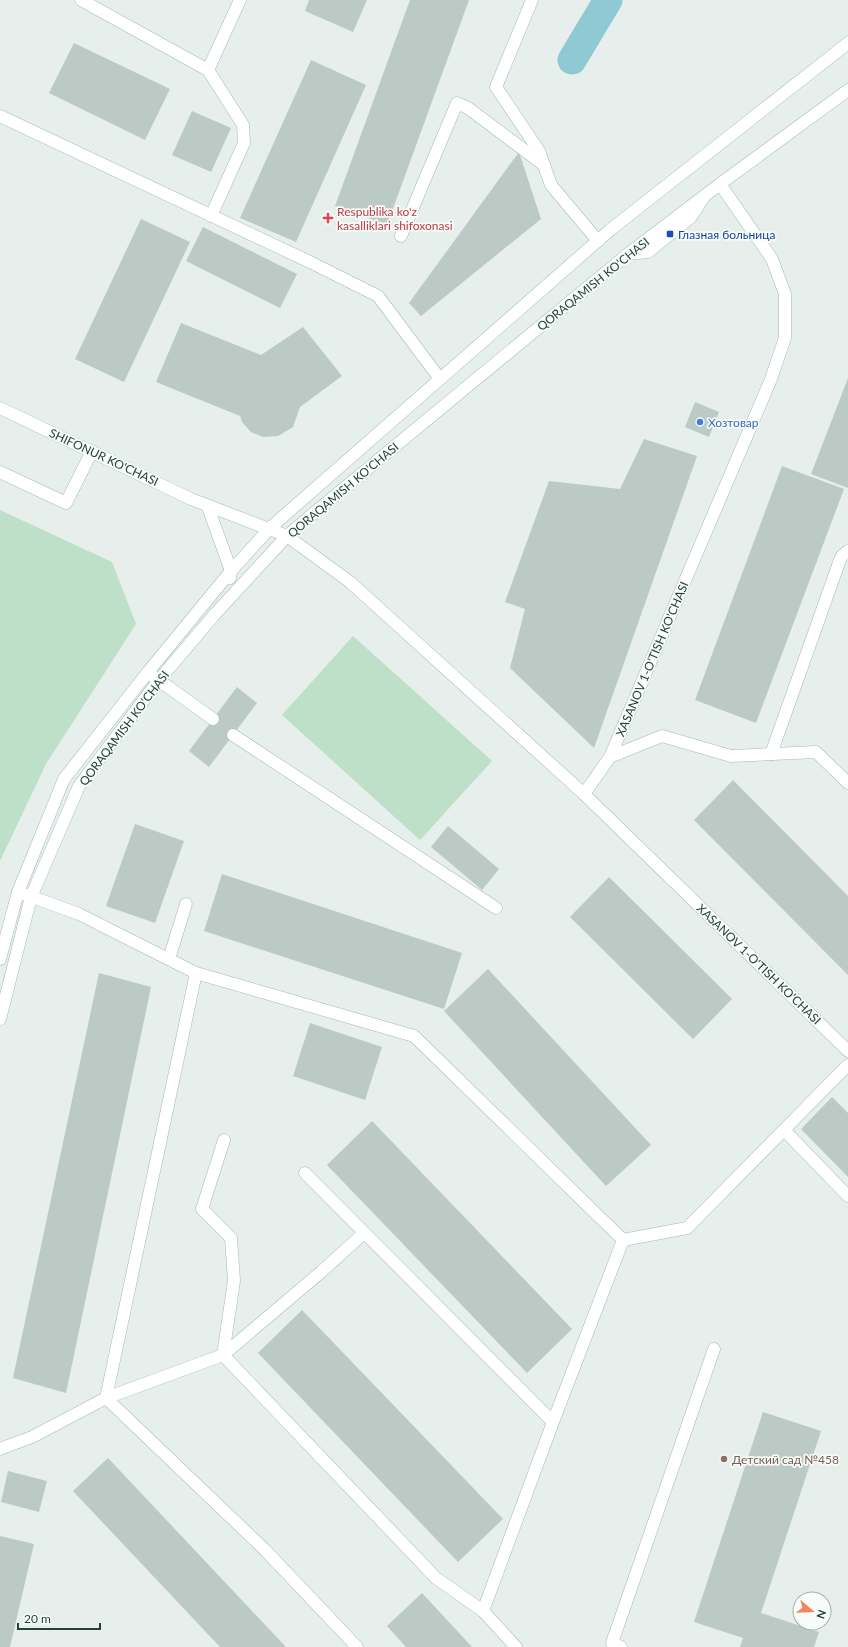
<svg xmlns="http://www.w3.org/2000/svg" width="848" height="1647" font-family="Lato,sans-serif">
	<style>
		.green { fill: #bfe0c8 }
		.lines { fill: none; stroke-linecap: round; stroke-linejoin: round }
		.canal { stroke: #8ec9d4; stroke-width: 29 }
		.building { fill: #bbcac4 }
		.lane-casing { stroke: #a8b8b2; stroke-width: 13 }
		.street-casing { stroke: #a8b8b2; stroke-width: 13 }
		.secondary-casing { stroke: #a4bbb3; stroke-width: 13 }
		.lane { stroke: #fff; stroke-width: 12 }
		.street { stroke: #fff; stroke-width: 12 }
		.secondary { stroke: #fff; stroke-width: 12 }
		.health-dot { fill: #e0444e; stroke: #f7fbf9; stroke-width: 1.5 }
		.transit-dot { fill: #1a4fb4; stroke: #f7fbf9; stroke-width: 1.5 }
		.shop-dot { fill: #3f7fe0; stroke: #f7fbf9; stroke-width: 1.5 }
		.education-dot { fill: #8d6e63; stroke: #f7fbf9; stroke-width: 1.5 }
		.labels { text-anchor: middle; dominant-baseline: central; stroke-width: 3.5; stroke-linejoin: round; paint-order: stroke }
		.health-label { font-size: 12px; fill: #be3a42; stroke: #f7fbf9; text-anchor: start }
		.transit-label { font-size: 12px; fill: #164399; stroke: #f7fbf9; text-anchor: start }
		.street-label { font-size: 12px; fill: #24423a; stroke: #f7fbf9 }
		.shop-label { font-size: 12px; fill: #366cbe; stroke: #f7fbf9; text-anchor: start }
		.education-label { font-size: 12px; fill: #785e54; stroke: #f7fbf9; text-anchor: start }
	</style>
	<rect width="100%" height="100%" fill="#e6efeb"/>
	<g class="green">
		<polygon points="0,510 112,562 136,624 46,764 0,861"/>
		<polygon points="353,636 492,761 420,840 282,715"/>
	</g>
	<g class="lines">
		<polyline class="canal" points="572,60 608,0"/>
	</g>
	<g class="building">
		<polygon points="309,0 367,0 353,32 305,11"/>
		<polygon points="410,0 469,0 387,225 335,206"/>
		<polygon points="74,43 170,89 145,140 49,93"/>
		<polygon points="311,60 366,85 296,242 240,218"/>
		<polygon points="192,111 231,128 211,172 172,155"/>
		<polygon points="519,152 541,219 421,316 409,303"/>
		<polygon points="141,219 190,242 124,382 75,359"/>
		<polygon points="203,227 297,274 280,308 186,261"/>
		<polygon points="181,323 261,355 303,327 342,376 300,407 293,427 278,436 263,437 251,432 242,422 240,416 156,382"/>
		<polygon points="848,378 848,488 811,474"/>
		<polygon points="695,402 719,412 709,437 685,427"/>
		<polygon points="644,439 697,456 594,748 510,668 525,609 505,602 549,481 620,489"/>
		<polygon points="782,466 844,489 756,723 695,700"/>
		<polygon points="237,687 257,703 209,767 189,751"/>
		<polygon points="733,780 848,896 848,975 694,820"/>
		<polygon points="135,824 184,841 155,923 106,906"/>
		<polygon points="448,826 499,869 482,890 431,847"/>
		<polygon points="222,874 462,953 444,1009 204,931"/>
		<polygon points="609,877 732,999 693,1039 570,917"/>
		<polygon points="488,969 651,1145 606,1186 444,1011"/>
		<polygon points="99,973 151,987 66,1393 13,1378"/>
		<polygon points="310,1023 382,1047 365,1100 293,1076"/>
		<polygon points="832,1097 848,1113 848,1177 801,1129"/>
		<polygon points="372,1121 572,1329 527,1373 327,1165"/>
		<polygon points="302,1310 503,1519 458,1562 258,1353"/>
		<polygon points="763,1412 821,1431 761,1613 819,1632 814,1647 740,1647 743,1638 694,1622"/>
		<polygon points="108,1458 286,1647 220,1647 73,1491"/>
		<polygon points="8,1471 47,1481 39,1512 1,1502"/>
		<polygon points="0,1536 34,1544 10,1647 0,1647"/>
		<polygon points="422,1593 472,1647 406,1647 387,1626"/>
	</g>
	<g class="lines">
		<g class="lane-casing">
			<g id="lane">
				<polyline points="81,0 208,70 240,0"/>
				<polyline points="532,0 496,87 539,151 551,185 598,241"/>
				<polyline points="208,70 243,125 244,143 211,216"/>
				<polyline points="0,116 310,262 378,296 440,379"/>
				<polyline points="401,236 457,103 468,108 544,165"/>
				<polyline points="628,254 648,252 691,217 704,197"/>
				<polyline points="0,472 66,503 92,451"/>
				<polyline points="150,674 213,719"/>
				<polyline points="233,735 496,908"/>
				<polyline points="771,754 841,557 848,551"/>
				<polyline points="610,757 662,736 731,756 816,752 848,783"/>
				<polyline points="18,892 79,914 196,973"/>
				<polyline points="169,959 186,904"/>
				<polyline points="784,1130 848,1196"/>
				<polyline points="224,1140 202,1209 231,1238 234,1281 223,1355 436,1578 483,1611"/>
				<polyline points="305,1173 553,1422"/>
				<polyline points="623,1240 687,1228 848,1065"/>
				<polyline points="0,1449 32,1437 106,1398 223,1355 321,1272 364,1233"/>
				<polyline points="357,1647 265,1550 106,1398 196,973 414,1036 623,1240"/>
				<polyline points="516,1647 483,1611 553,1422 623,1240"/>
				<polyline points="621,1647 612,1643 714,1349"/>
			</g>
		</g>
		<g class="street-casing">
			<g id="street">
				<polyline points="287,536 350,582 584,794 848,1051"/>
				<polyline points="584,794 610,757 771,379 785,338 785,294 772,259 720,184"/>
			</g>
		</g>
		<g class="secondary-casing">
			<g id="secondary">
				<polyline points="0,408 191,499 287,536"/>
				<polyline points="208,507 231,571 230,578"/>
				<polyline points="0,959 18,892 64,779 148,672 231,571 270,528 610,230 848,43"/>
				<polyline points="0,1019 31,897 79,786 159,680 215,614 287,536 314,513 628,254 720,184 848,90"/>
			</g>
		</g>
		<use href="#lane" class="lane"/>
		<use href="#street" class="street"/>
		<use href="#secondary" class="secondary"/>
	</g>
	<path class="health-dot" d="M326 212h4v4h4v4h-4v4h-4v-4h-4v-4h4z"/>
	<rect class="transit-dot" x="666" y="230" width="8" height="8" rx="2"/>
	<circle class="shop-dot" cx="700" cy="422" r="4"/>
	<circle class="education-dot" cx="724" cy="1459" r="4"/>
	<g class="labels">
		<g class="health-label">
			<text x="337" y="211">Respublika ko'z<tspan x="337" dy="14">kasalliklari shifoxonasi</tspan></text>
		</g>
		<g class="transit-label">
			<text x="678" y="234">Глазная больница</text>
		</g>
		<g class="street-label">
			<text transform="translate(593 284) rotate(-39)">QORAQAMISH KO'CHASI</text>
			<text transform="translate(104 457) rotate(25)">SHIFONUR KO'CHASI</text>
			<text transform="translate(343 490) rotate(-40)">QORAQAMISH KO'CHASI</text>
			<text transform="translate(652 659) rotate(-67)">XASANOV 1-O'TISH KO'CHASI</text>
			<text transform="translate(124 728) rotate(-53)">QORAQAMISH KO'CHASI</text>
			<text transform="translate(759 964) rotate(44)">XASANOV 1-O'TISH KO'CHASI</text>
		</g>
		<g class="shop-label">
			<text x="708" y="422">Хозтовар</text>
		</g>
		<g class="education-label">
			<text x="732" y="1459">Детский сад №458</text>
		</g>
	</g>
	<g transform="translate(812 1611) rotate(109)"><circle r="19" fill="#f7fbf9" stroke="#a3b1ad"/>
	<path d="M0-3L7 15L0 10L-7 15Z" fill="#f4845f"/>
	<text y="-6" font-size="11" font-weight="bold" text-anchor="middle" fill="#24423a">N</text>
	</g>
	<path d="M18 1623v6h82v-6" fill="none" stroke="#24423a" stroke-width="2"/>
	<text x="24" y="1623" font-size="12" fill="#24423a" stroke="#f7fbf9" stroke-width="3" paint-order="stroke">20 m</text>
</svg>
